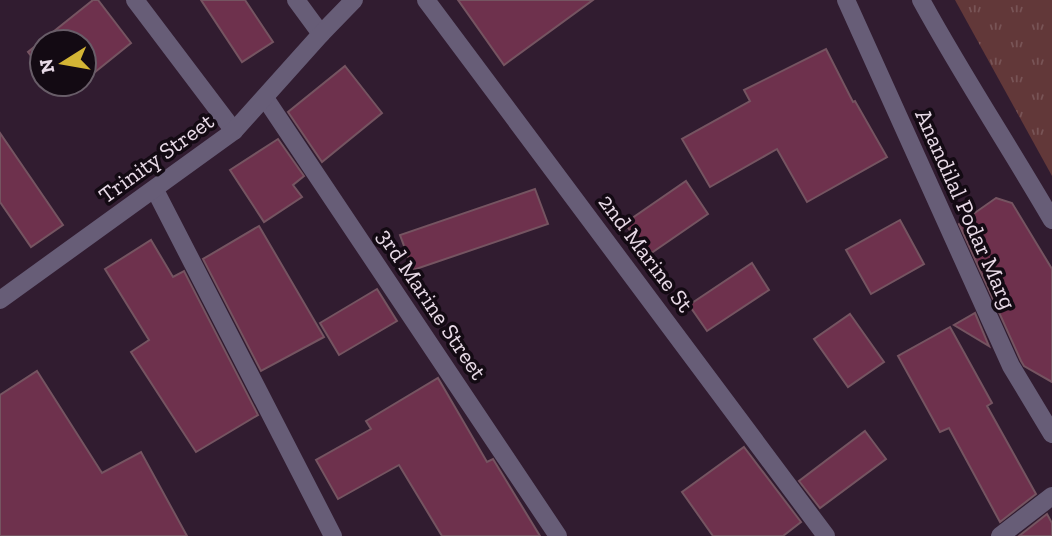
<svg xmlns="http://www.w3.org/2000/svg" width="1052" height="536" font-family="'Zilla Slab',serif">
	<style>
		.park { fill: url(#park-tufts) }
		.building { fill: #6e314d; stroke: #755461; stroke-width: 2 }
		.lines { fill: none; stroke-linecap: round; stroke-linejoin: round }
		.minor { stroke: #675d77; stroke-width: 18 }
		.tertiary { stroke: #675d77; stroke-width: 18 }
		.labels { text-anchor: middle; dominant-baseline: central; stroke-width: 7; stroke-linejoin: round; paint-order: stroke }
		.street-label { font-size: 23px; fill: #e8dae7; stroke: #130a13 }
	</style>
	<defs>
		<pattern id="park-tufts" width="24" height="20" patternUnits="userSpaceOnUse" patternTransform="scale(1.75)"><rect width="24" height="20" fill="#623839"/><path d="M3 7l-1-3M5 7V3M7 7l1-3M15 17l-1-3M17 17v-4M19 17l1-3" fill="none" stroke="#785456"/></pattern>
	</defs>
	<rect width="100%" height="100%" fill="#311c30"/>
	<polygon class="park" points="955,0 1052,0 1052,176"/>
	<g class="building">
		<polygon points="93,0 98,0 131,43 84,81 84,42 42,42 42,70 28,52"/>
		<polygon points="201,0 245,0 273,42 242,62"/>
		<polygon points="458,0 593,0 504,65"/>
		<polygon points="826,49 853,102 855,101 887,157 807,202 777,149 710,187 682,139 750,101 744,90"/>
		<polygon points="345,66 382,113 322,162 288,112"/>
		<polygon points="0,133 63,225 31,247 0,202"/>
		<polygon points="278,139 304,176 293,185 302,197 264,222 230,170"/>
		<polygon points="686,181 708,214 647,256 625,223"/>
		<polygon points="535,189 548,224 413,270 400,235"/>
		<polygon points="996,198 1012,203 1052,269 1052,382 1024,366 1021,361 959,224"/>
		<polygon points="900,220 924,264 871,294 846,250"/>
		<polygon points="259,226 324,337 261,371 203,259"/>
		<polygon points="151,240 173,277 184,271 258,415 196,452 131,352 149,340 105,269"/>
		<polygon points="752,263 769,290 707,331 689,305"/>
		<polygon points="377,289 397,321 339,355 320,323"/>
		<polygon points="975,313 989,346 954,325"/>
		<polygon points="850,314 884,362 848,387 814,339"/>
		<polygon points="950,327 992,403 987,406 1036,494 1000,522 949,428 940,432 898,356"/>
		<polygon points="37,371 102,473 141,452 187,536 0,536 0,395"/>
		<polygon points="438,378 487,462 493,459 540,536 442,536 399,465 338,499 316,460 371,429 366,421"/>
		<polygon points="865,431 886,459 820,508 799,481"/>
		<polygon points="744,447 801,522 783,536 713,536 682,492"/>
		<polygon points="1047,514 1052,523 1052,536 1019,536"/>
	</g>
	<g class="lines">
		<g class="minor">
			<polyline points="135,0 234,131"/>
			<polyline points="296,0 321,34"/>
			<polyline points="426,0 826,536"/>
			<polyline points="265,98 558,536"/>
			<polyline points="155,190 333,536"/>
			<polyline points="0,300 234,131 321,34 354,0"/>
			<polyline points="1000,536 1052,496"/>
		</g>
		<g class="tertiary">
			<polyline points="846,0 1011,366 1052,434"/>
			<path d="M921,0C962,75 1009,146 1052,220"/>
		</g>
	</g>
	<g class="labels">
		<g class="street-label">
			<text transform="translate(156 158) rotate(-36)">Trinity Street</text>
			<text transform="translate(966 209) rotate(66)">Anandilal Podar Marg</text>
			<text transform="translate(646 253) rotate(53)">2nd Marine St</text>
			<text transform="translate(432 304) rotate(56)">3rd Marine Street</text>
		</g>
	</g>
	<g transform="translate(63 63) rotate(259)"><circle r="33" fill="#130a13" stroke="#685d68" stroke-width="2"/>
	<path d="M0-5L12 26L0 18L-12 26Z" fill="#d4b535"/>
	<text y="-10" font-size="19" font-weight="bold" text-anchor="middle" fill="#e8dae7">N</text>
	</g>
</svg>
